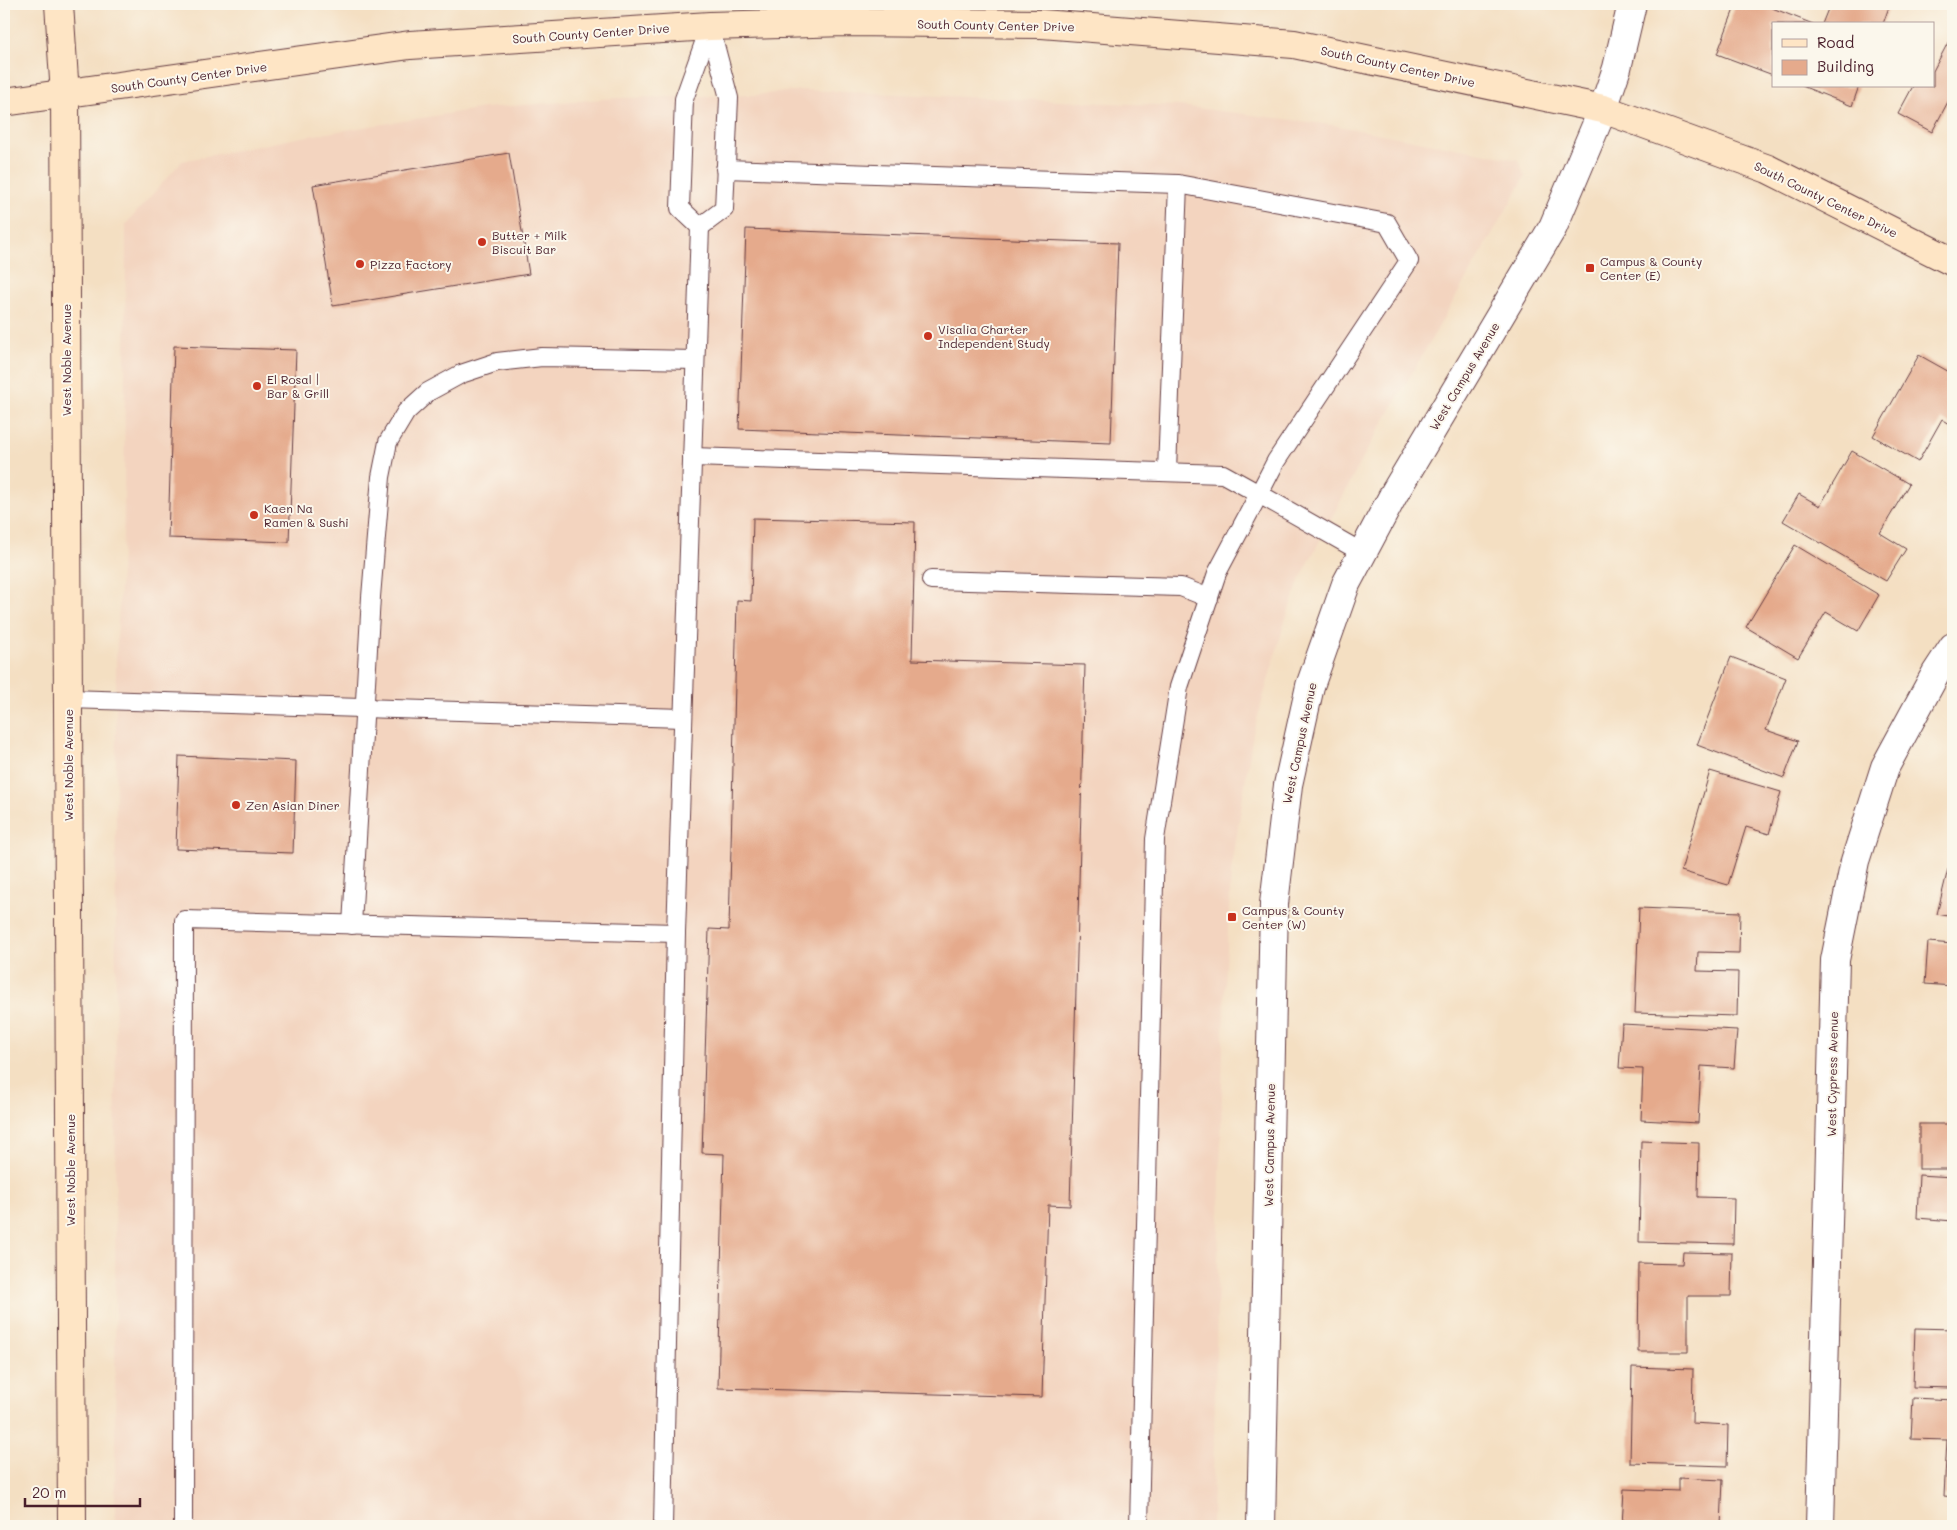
<svg xmlns="http://www.w3.org/2000/svg" width="1957" height="1530" font-family="Mali,sans-serif">
	<style>
		.built { fill: #f3d4bf }
		.building { fill: #e5aa8c }
		.lines { fill: none; stroke-linecap: round; stroke-linejoin: round }
		.lane-casing { stroke: #643c42; stroke-width: 20 }
		.street-casing { stroke: #643c42; stroke-width: 30 }
		.secondary-casing { stroke: #643c42; stroke-width: 30 }
		.lane { stroke: #fff; stroke-width: 18 }
		.street { stroke: #fff; stroke-width: 28 }
		.secondary { stroke: #fee5c5; stroke-width: 28 }
		.poi-dot { fill: #c8321e; stroke: #fbf7ec; stroke-width: 2 }
		.labels { text-anchor: middle; dominant-baseline: central; stroke-width: 4; stroke-linejoin: round; paint-order: stroke }
		.street-label { font-size: 12px; fill: #4a1f2b; stroke: #fbf7ec }
		.poi-label { font-size: 12px; fill: #4a1f2b; stroke: #fbf7ec; text-anchor: start }
	</style>
	<rect width="100%" height="100%" fill="#fbf7ec"/>
	<filter id="ink" filterUnits="userSpaceOnUse"><feTurbulence type="fractalNoise" baseFrequency=".02" numOctaves="2"/><feDisplacementMap in="SourceGraphic" scale="10" xChannelSelector="R" yChannelSelector="G"/><feConvolveMatrix kernelMatrix="1 2 1 2 8 2 1 2 1" color-interpolation-filters="sRGB"/></filter>
	<filter id="wash" filterUnits="userSpaceOnUse"><feTurbulence type="fractalNoise" baseFrequency=".0096" numOctaves="4" result="noise"/><feDisplacementMap in="SourceGraphic" scale="20" xChannelSelector="R" yChannelSelector="G"/><feGaussianBlur stdDeviation="1.12" result="paint"/><feColorMatrix in="noise" values="0 0 0 0 0 0 0 0 0 0 0 0 0 0 0 0 0 1.4 0 .05"/><feComposite in="paint" operator="in"/></filter>
	<g filter="url(#wash)">
		<rect width="100%" height="100%" fill="#f4dfc2"/>
		<polygon class="built" points="803,90 1180,106 1333,125 1519,160 1525,177 1364,456 1300,579 1285,621 1253,733 1231,872 1224,1004 1212,1526 115,1526 116,657 124,517 126,224 182,161 302,137 484,108 617,98 756,95"/>
		<g id="blocks">
			<g class="building">
				<polygon points="1736,4 1762,4 1813,24 1773,24 1773,75 1717,54"/>
				<polygon points="1830,4 1890,4 1883,24 1822,24"/>
				<polygon points="1953,33 1953,100 1950,98 1932,132 1898,114 1913,86 1933,86 1933,71"/>
				<polygon points="1802,86 1859,86 1852,106"/>
				<polygon points="509,153 529,274 333,306 313,185"/>
				<polygon points="746,229 1118,243 1111,443 739,429"/>
				<polygon points="174,346 296,350 289,542 168,538"/>
				<polygon points="1919,355 1953,374 1953,426 1942,419 1918,462 1873,436"/>
				<polygon points="1852,451 1909,484 1880,533 1906,549 1886,581 1783,521 1799,494 1820,506"/>
				<polygon points="753,518 915,522 912,660 1085,665 1070,1206 1048,1205 1042,1397 718,1388 724,1154 702,1153 709,929 729,930 737,600 751,601"/>
				<polygon points="1795,545 1879,595 1858,631 1826,612 1798,658 1746,627"/>
				<polygon points="1731,657 1786,678 1766,730 1798,741 1784,778 1697,745"/>
				<polygon points="179,756 296,761 293,853 176,849"/>
				<polygon points="1710,771 1781,792 1769,834 1746,827 1728,885 1681,871"/>
				<polygon points="1948,869 1953,870 1953,917 1937,914"/>
				<polygon points="1639,908 1740,912 1739,953 1698,952 1697,971 1738,972 1737,1016 1635,1013"/>
				<polygon points="1928,942 1953,944 1953,986 1925,984"/>
				<polygon points="1622,1024 1737,1030 1734,1068 1701,1066 1698,1123 1641,1120 1643,1069 1619,1068"/>
				<rect x="1919" y="1124" width="34" height="45"/>
				<polygon points="1641,1141 1699,1143 1698,1197 1734,1198 1733,1244 1639,1242"/>
				<polygon points="1919,1175 1953,1177 1953,1221 1917,1218"/>
				<polygon points="1683,1252 1732,1253 1731,1296 1688,1296 1688,1352 1638,1352 1639,1263 1682,1264"/>
				<polygon points="1915,1328 1953,1329 1953,1388 1913,1387"/>
				<polygon points="1632,1367 1693,1369 1692,1423 1728,1425 1727,1466 1630,1463"/>
				<polygon points="1913,1398 1953,1400 1953,1497 1944,1496 1947,1440 1911,1439"/>
				<polygon points="1679,1478 1723,1480 1721,1526 1622,1526 1624,1489 1679,1491"/>
			</g>
		</g>
	</g>
	<g filter="url(#ink)">
		<use href="#blocks" fill-opacity="0" stroke="#643c42" stroke-width="1"/>
		<g class="lines">
			<g class="lane-casing">
				<g id="lane">
					<polyline points="700,227 724,209 729,98 710,26"/>
					<polyline points="692,457 1223,474 1259,494 1276,461 1409,261 1387,223 1178,184 725,169"/>
					<polyline points="1167,471 1178,184"/>
					<polyline points="931,580 1181,587 1209,598"/>
					<polyline points="68,699 683,718"/>
					<polyline points="352,925 371,597 381,477 388,442 406,412 428,392 461,374 497,362 542,357 695,360"/>
					<polyline points="183,1526 184,920 676,933"/>
					<polyline points="663,1526 676,933 700,227 680,208 684,99 710,26"/>
					<polyline points="1139,1526 1155,839 1179,687 1217,573 1259,494 1363,553"/>
				</g>
			</g>
			<g class="street-casing">
				<g id="street">
					<polyline points="1261,1526 1274,904 1288,785 1310,686 1346,584 1395,492 1553,227 1603,109 1617,68 1632,4"/>
					<polyline points="1820,1526 1835,960 1855,861 1885,767 1936,673 1953,647"/>
				</g>
			</g>
			<g class="secondary-casing">
				<g id="secondary">
					<polyline points="59,4 65,95 72,1526"/>
					<polyline points="4,102 410,45 710,26 845,22 1042,24 1294,44 1603,109 1768,169 1953,262"/>
				</g>
			</g>
			<use href="#lane" class="lane"/>
			<use href="#street" class="street"/>
			<use href="#secondary" class="secondary"/>
		</g>
	</g>
	<g class="poi-dot">
		<circle cx="482" cy="242" r="5"/>
		<circle cx="360" cy="264" r="5"/>
		<rect x="1585" y="263" width="10" height="10" rx="2.5"/>
		<circle cx="928" cy="336" r="5"/>
		<circle cx="257" cy="386" r="5"/>
		<circle cx="254" cy="515" r="5"/>
		<circle cx="236" cy="805" r="5"/>
		<rect x="1227" y="912" width="10" height="10" rx="2.5"/>
	</g>
	<g class="labels">
		<g class="street-label">
			<text transform="translate(996 25) rotate(1)">South County Center Drive</text>
			<text transform="translate(591 33) rotate(-4)">South County Center Drive</text>
			<text transform="translate(1398 66) rotate(12)">South County Center Drive</text>
			<text transform="translate(189 77) rotate(-8)">South County Center Drive</text>
			<text transform="translate(1826 199) rotate(26)">South County Center Drive</text>
			<text transform="translate(66 360) rotate(-90)">West Noble Avenue</text>
			<text transform="translate(1464 376) rotate(-59)">West Campus Avenue</text>
			<text transform="translate(1299 743) rotate(-78)">West Campus Avenue</text>
			<text transform="translate(68 765) rotate(-90)">West Noble Avenue</text>
			<text transform="translate(1832 1074) rotate(-89)">West Cypress Avenue</text>
			<text transform="translate(1269 1145) rotate(-89)">West Campus Avenue</text>
			<text transform="translate(70 1170) rotate(-90)">West Noble Avenue</text>
		</g>
		<g class="poi-label">
			<text x="492" y="235">Butter + Milk<tspan x="492" dy="14">Biscuit Bar</tspan></text>
			<text x="1600" y="261">Campus &amp; County<tspan x="1600" dy="14">Center (E)</tspan></text>
			<text x="370" y="264">Pizza Factory</text>
			<text x="938" y="329">Visalia Charter<tspan x="938" dy="14">Independent Study</tspan></text>
			<text x="267" y="379">El Rosal |<tspan x="267" dy="14">Bar &amp; Grill</tspan></text>
			<text x="264" y="508">Kaen Na<tspan x="264" dy="14">Ramen &amp; Sushi</tspan></text>
			<text x="246" y="805">Zen Asian Diner</text>
			<text x="1242" y="910">Campus &amp; County<tspan x="1242" dy="14">Center (W)</tspan></text>
		</g>
	</g>
	<rect width="1957" height="1530" fill="none" stroke="#fbf7ec" stroke-width="20"/>
	<rect x="1772" y="22" width="162" height="65" fill="#fbf7ec" stroke="#b4a19f"/>
	<rect x="1782" y="39" width="25" height="8" fill="#fee5c5" stroke="#b4a19f"/>
	<text x="1817" y="48" font-size="15" fill="#4a1f2b">Road</text>
	<rect x="1782" y="60" width="25" height="15" fill="#e5aa8c" stroke="#b4a19f"/>
	<text x="1817" y="72" font-size="15" fill="#4a1f2b">Building</text>
	<path d="M25 1498v8h115v-8" fill="none" stroke="#4a1f2b" stroke-width="2.5"/>
	<text x="32" y="1498" font-size="15" fill="#4a1f2b" stroke="#fbf7ec" stroke-width="4" paint-order="stroke">20 m</text>
</svg>
